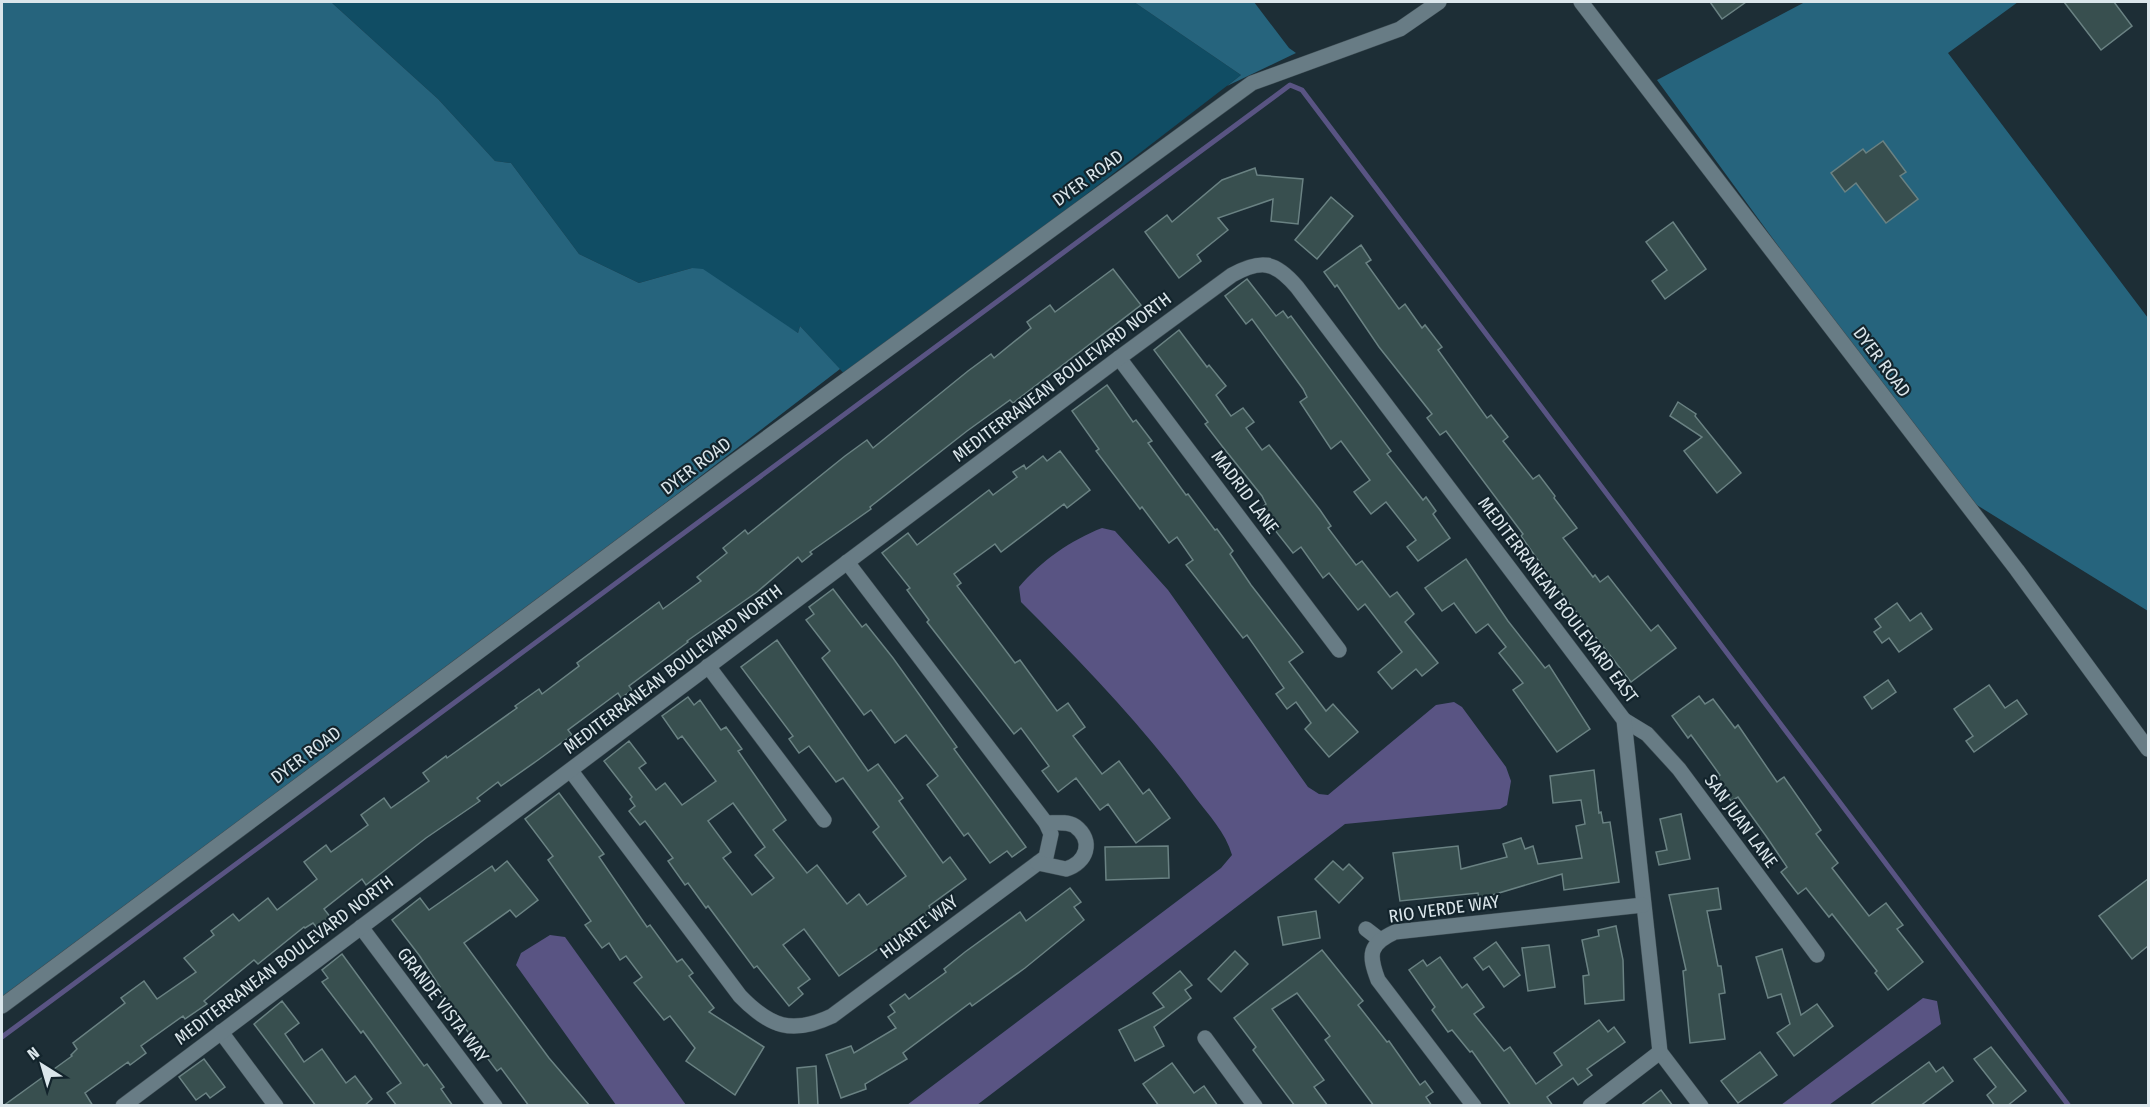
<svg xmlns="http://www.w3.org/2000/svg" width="2150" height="1107" font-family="'Fira Sans Condensed',sans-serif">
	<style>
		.green { fill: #104d64 }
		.forest { fill: #26647d }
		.water { fill: #595483 }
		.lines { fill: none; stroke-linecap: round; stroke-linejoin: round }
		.stream { stroke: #595483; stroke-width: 5 }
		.building { fill: #384f4f; stroke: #6a8283; stroke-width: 1.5; fill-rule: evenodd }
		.street-casing { stroke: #3d4c53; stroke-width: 16 }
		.street { stroke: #687c85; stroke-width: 15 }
		.labels { text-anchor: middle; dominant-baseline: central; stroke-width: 4.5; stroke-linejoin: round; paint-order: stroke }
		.street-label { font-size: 18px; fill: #dbe6eb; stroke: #13242c }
	</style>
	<rect width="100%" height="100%" fill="#1d2e36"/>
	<polygon class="green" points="331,2 1134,2 1241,75 848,378 800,326 798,333 692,268 639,283 579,254 511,163 495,161 438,99"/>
	<g class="forest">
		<polygon points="2,2 331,2 438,99 495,161 511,163 579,254 639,283 692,268 703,269 798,333 800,326 840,369 2,1013"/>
		<polygon points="1134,2 1254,2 1289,48 1296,53 1227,86 1241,75"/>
		<polygon points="1805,2 2018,2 1948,53 2148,318 2148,611 1959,494 1657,80"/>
	</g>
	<g class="water">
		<path d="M1102,528L1115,531L1168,590L1308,787L1319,794L1328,795L1436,705L1454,702L1462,707L1506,767L1511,781L1507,805L1500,809L1345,824L977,1105H907L1221,868L1232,855C1226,833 1208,814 1195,797C1143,726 1083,664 1021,602L1019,587C1041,561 1071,540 1102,528Z"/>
		<polygon points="550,935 565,937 686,1105 616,1105 516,965 521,953"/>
		<polygon points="1923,998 1937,1001 1941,1024 1829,1105 1781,1105"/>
	</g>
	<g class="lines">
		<polyline class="stream" points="2,1037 1290,85 1302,90 2069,1106"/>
	</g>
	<g class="building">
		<polygon points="1710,2 1746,2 1722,19"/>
		<polygon points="2064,2 2114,2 2132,26 2101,50"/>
		<polygon points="1883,141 1906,172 1900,176 1918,199 1886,223 1856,183 1845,192 1831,173 1863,149 1866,153"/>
		<polygon points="1255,168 1257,175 1303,179 1298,224 1271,221 1273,199 1218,218 1228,230 1197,255 1201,261 1179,278 1145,232 1167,215 1172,222 1222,180"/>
		<polygon points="1331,197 1353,216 1317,259 1295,240"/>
		<polygon points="1673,222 1706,269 1665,299 1652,281 1667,270 1646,242"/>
		<polygon points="1361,245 1371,260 1366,263 1399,309 1405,304 1422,328 1425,325 1442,347 1438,350 1487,418 1491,415 1508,437 1503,441 1533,479 1539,475 1555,496 1554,498 1577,528 1563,538 1593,577 1595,575 1600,582 1608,576 1651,631 1658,625 1676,648 1631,682 1565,598 1521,536 1523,534 1446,431 1440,435 1427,418 1432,414 1379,347 1337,285 1335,287 1324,272"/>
		<polygon points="1113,269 1141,305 1013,403 1010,400 967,431 870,507 871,509 810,552 812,554 802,562 798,557 757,592 687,641 688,642 629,686 632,690 621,698 618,693 568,730 572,735 538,760 501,786 498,782 477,798 480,801 426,838 366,885 362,879 324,909 331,918 318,929 313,923 305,928 304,927 258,964 254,960 204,1001 207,1004 185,1019 183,1016 141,1046 146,1053 130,1065 128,1062 85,1093 93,1106 3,1106 72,1056 71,1055 77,1049 73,1043 125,1003 121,998 144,981 157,999 196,972 184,958 214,935 211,931 233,914 239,921 268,898 277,910 317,879 304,862 326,845 331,852 368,825 361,815 384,798 391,808 429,781 423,773 446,756 447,758 517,708 515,706 539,689 542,694 579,666 577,663 659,602 663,609 701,581 697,577 727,553 723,548 745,530 748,534 845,456 867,440 873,448 968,371 991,354 994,358 1031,328 1027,322 1050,305 1055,312"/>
		<polygon points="1247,279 1276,316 1283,311 1288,318 1291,316 1391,451 1387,454 1423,500 1426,497 1436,511 1433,514 1450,538 1418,561 1407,547 1416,540 1386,502 1371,514 1354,492 1370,480 1341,441 1331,449 1300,402 1307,397 1303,389 1252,319 1246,324 1225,296"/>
		<polygon points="1179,330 1207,367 1209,365 1226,386 1216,395 1231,416 1243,408 1254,422 1246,428 1262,450 1269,445 1320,510 1331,526 1328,528 1356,565 1362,561 1390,597 1397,592 1414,614 1405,622 1438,663 1422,676 1416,669 1392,689 1378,672 1402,652 1365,604 1358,610 1329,573 1323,578 1301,547 1293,553 1259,510 1266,504 1262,496 1222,446 1205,424 1208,422 1154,350"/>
		<polygon points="1107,385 1133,422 1136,420 1152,441 1148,443 1186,495 1188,494 1215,530 1217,529 1233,551 1230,554 1251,585 1303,652 1289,662 1326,711 1333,704 1358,732 1329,757 1305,729 1311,723 1296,702 1287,709 1276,694 1284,688 1247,635 1243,638 1186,565 1193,560 1177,537 1169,543 1142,507 1140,509 1096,451 1099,449 1072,411"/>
		<polygon points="1678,402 1696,414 1695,416 1741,473 1717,493 1684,451 1702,437 1670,416"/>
		<polygon points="1060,451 1090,490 1067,508 1064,504 1001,552 995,544 954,574 961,583 957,586 1015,663 1020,660 1057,711 1068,703 1085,727 1073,736 1102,774 1119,761 1143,794 1149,789 1170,818 1136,843 1108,804 1100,810 1076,778 1058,792 1042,771 1049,766 1021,728 1014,734 927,622 929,620 907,590 910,588 882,553 908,533 917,545 989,490 993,495 1017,477 1013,472 1024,465 1026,469 1043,456 1047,461"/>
		<polygon points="1466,559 1508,621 1545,668 1549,665 1590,729 1557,752 1513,690 1523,683 1499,653 1506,647 1488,624 1476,633 1454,603 1442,611 1425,588"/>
		<polygon points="833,589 862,627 866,624 893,658 957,747 954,749 1026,847 1012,857 1007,851 990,863 968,833 964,836 927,785 938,776 906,735 895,743 871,710 864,715 822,658 830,651 806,620 814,614 809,607"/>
		<polygon points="1897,603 1910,621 1921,613 1932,629 1899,652 1889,638 1882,643 1874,632 1881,627 1875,619"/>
		<path d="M777,640L868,771L878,764L903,798L899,801L943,863L950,857L966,879L929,906L932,911L839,976L804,929L783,945L810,979L798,988L803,994L789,1006L757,966L754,968L708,906L706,908L688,883L685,885L668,861L673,858L645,821L640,825L629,811L635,806L630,799L632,797L604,761L629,741L646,763L639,768L656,790L665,783L682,805L716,781L682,736L678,739L662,716L688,697L694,705L700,700L721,730L726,727L742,749L738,751L786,820L773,830L807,873L817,865L847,904L859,894L867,905L906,876L873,832L879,827L843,778L836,782L809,746L799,753L789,739L793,736L741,667ZM733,803L765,847L755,855L774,878L752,895L723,858L731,852L708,821Z"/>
		<polygon points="1888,680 1896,692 1872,709 1864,697"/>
		<polygon points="1989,685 2005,708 2017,700 2027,714 1974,752 1966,741 1973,736 1954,709"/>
		<polygon points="1699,696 1705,704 1713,699 1735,728 1738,725 1777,782 1784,777 1821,830 1816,834 1838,863 1832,868 1869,916 1886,903 1903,925 1897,929 1923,962 1888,990 1875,973 1877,971 1832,914 1829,917 1806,888 1798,894 1781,872 1787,867 1766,836 1738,797 1731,801 1715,779 1720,775 1691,735 1688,738 1672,716"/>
		<polygon points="1594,770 1599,813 1601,812 1603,823 1610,822 1619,882 1564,890 1562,874 1479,899 1478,893 1400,901 1393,853 1458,846 1461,869 1507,857 1503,844 1521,838 1525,849 1533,846 1538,864 1582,858 1576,826 1585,824 1581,800 1553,803 1550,776"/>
		<polygon points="559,793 604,854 599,857 647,927 650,925 677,962 682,959 693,973 689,976 714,1008 709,1012 764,1047 735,1095 686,1061 695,1048 670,1016 664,1020 634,983 642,977 626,956 620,960 609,943 602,948 585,925 591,921 548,860 553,856 525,819"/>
		<polygon points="1681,814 1690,859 1659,865 1656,852 1667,850 1660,819"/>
		<polygon points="1168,846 1169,878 1106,880 1105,847"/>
		<polygon points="507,861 538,900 516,917 510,910 464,943 549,1058 590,1106 529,1106 501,1068 497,1071 453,1012 436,989 440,987 419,955 392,920 420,898 429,910 492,866 495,871"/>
		<polygon points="1333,861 1343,870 1349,864 1363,878 1339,903 1315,879"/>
		<polygon points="2148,879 2148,946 2132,959 2099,916"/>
		<polygon points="1070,888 1081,902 1074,907 1084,920 1025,968 972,1006 970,1003 903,1053 907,1059 865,1084 866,1089 841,1098 826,1055 851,1046 854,1053 896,1028 888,1017 895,1012 890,1005 905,994 909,999 946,972 944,969 965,952 1020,912 1026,921"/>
		<polygon points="1718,888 1721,909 1707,911 1718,966 1721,966 1725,993 1719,994 1725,1039 1690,1043 1683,971 1686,970 1669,895"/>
		<polygon points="1316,911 1320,938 1283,945 1278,917"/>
		<polygon points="1616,926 1623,960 1624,1000 1585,1004 1583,976 1589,975 1582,940 1599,936 1598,930"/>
		<polygon points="1496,942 1520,975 1504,987 1489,966 1483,970 1474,958"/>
		<polygon points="1549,945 1555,987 1528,991 1522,948"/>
		<polygon points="1782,949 1801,1015 1817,1004 1833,1026 1794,1056 1777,1033 1790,1024 1781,994 1768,998 1756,957"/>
		<polygon points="1322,950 1363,1001 1358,1005 1387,1042 1389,1041 1420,1085 1425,1081 1433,1092 1426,1097 1432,1106 1374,1106 1325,1040 1330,1036 1297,993 1272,1009 1324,1080 1314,1087 1328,1106 1295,1106 1253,1050 1256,1047 1234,1018"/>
		<polygon points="1235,951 1248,964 1221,992 1208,979"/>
		<polygon points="342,954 424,1066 427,1064 444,1087 441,1089 453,1106 397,1106 387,1093 401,1083 363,1031 361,1033 322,982 328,978 322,970"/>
		<polygon points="1440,957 1462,988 1467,984 1484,1007 1474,1014 1504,1051 1510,1047 1536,1084 1562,1065 1554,1053 1599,1020 1608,1032 1614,1027 1625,1042 1587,1069 1592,1075 1578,1085 1573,1078 1547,1097 1553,1106 1511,1106 1472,1051 1470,1052 1452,1030 1448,1032 1432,1010 1435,1007 1409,970 1423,960 1427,966"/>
		<polygon points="1180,971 1192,985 1185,990 1191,998 1154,1027 1164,1046 1135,1061 1119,1030 1164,1007 1153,993"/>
		<polygon points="282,1001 299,1023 285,1034 304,1062 322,1049 346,1083 355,1076 372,1099 364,1106 316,1106 254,1024"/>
		<polygon points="1991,1047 2026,1091 2007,1106 1995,1106 1987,1095 1996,1087 1974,1059"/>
		<polygon points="1760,1052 1777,1075 1738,1103 1721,1081"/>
		<polygon points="204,1059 225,1087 210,1098 206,1093 196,1100 179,1077"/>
		<polygon points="1929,1062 1936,1072 1943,1067 1953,1081 1920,1106 1869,1106"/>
		<polygon points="1172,1063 1194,1093 1204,1086 1218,1106 1159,1106 1143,1084"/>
		<polygon points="816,1066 818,1106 799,1106 797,1068"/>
		<polygon points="1661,1090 1673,1106 1640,1106"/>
	</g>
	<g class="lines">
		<g class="street-casing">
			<g id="street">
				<polyline points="1581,2 2017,570 2148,749"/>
				<polyline points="1119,358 1339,650"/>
				<polyline points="708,666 824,820"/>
				<polyline points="1624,720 1647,734 1679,769 1817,955"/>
				<path d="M571,771L740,996C770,1027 792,1035 832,1016L1046,857L1051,834L1046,823L847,562"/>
				<path d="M1038,863L1066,869C1086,863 1095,841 1075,826C1067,821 1055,823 1046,823"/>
				<polyline points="361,927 495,1106"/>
				<polyline points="1366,929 1379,939"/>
				<polyline points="2,1006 727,467 1252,83 1400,29 1439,2"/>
				<polyline points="221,1032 276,1106"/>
				<polyline points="1205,1038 1255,1106"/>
				<path d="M123,1106L1119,358L1232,275C1261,259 1275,261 1297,287L1624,720L1660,1052L1701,1106"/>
				<path d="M1474,1106L1378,980C1368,954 1369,944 1395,932L1643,905"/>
				<polyline points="1590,1106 1660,1052"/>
			</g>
		</g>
		<use href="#street" class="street"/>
	</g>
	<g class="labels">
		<g class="street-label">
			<text transform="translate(1088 178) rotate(-36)">DYER ROAD</text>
			<text transform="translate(1882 362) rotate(53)">DYER ROAD</text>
			<text transform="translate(1062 377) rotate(-37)">MEDITERRANEAN BOULEVARD NORTH</text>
			<text transform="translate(696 466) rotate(-37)">DYER ROAD</text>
			<text transform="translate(1245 492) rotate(53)">MADRID LANE</text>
			<text transform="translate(1558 600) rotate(53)">MEDITERRANEAN BOULEVARD EAST</text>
			<text transform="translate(673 669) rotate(-37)">MEDITERRANEAN BOULEVARD NORTH</text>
			<text transform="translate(306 755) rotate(-37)">DYER ROAD</text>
			<text transform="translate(1741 821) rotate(54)">SAN JUAN LANE</text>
			<text transform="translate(1444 909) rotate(-8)">RIO VERDE WAY</text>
			<text transform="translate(919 927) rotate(-37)">HUARTE WAY</text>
			<text transform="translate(284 960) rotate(-37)">MEDITERRANEAN BOULEVARD NORTH</text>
			<text transform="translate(443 1005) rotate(53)">GRANDE VISTA WAY</text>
		</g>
	</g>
	<rect width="2150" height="1107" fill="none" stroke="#dbe6eb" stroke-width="6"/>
	<g transform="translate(42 1065) rotate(323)" stroke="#13242c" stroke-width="4.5" paint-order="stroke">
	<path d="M0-4.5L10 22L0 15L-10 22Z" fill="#dbe6eb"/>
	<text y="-9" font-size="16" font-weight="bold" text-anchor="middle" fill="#dbe6eb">N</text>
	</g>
</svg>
